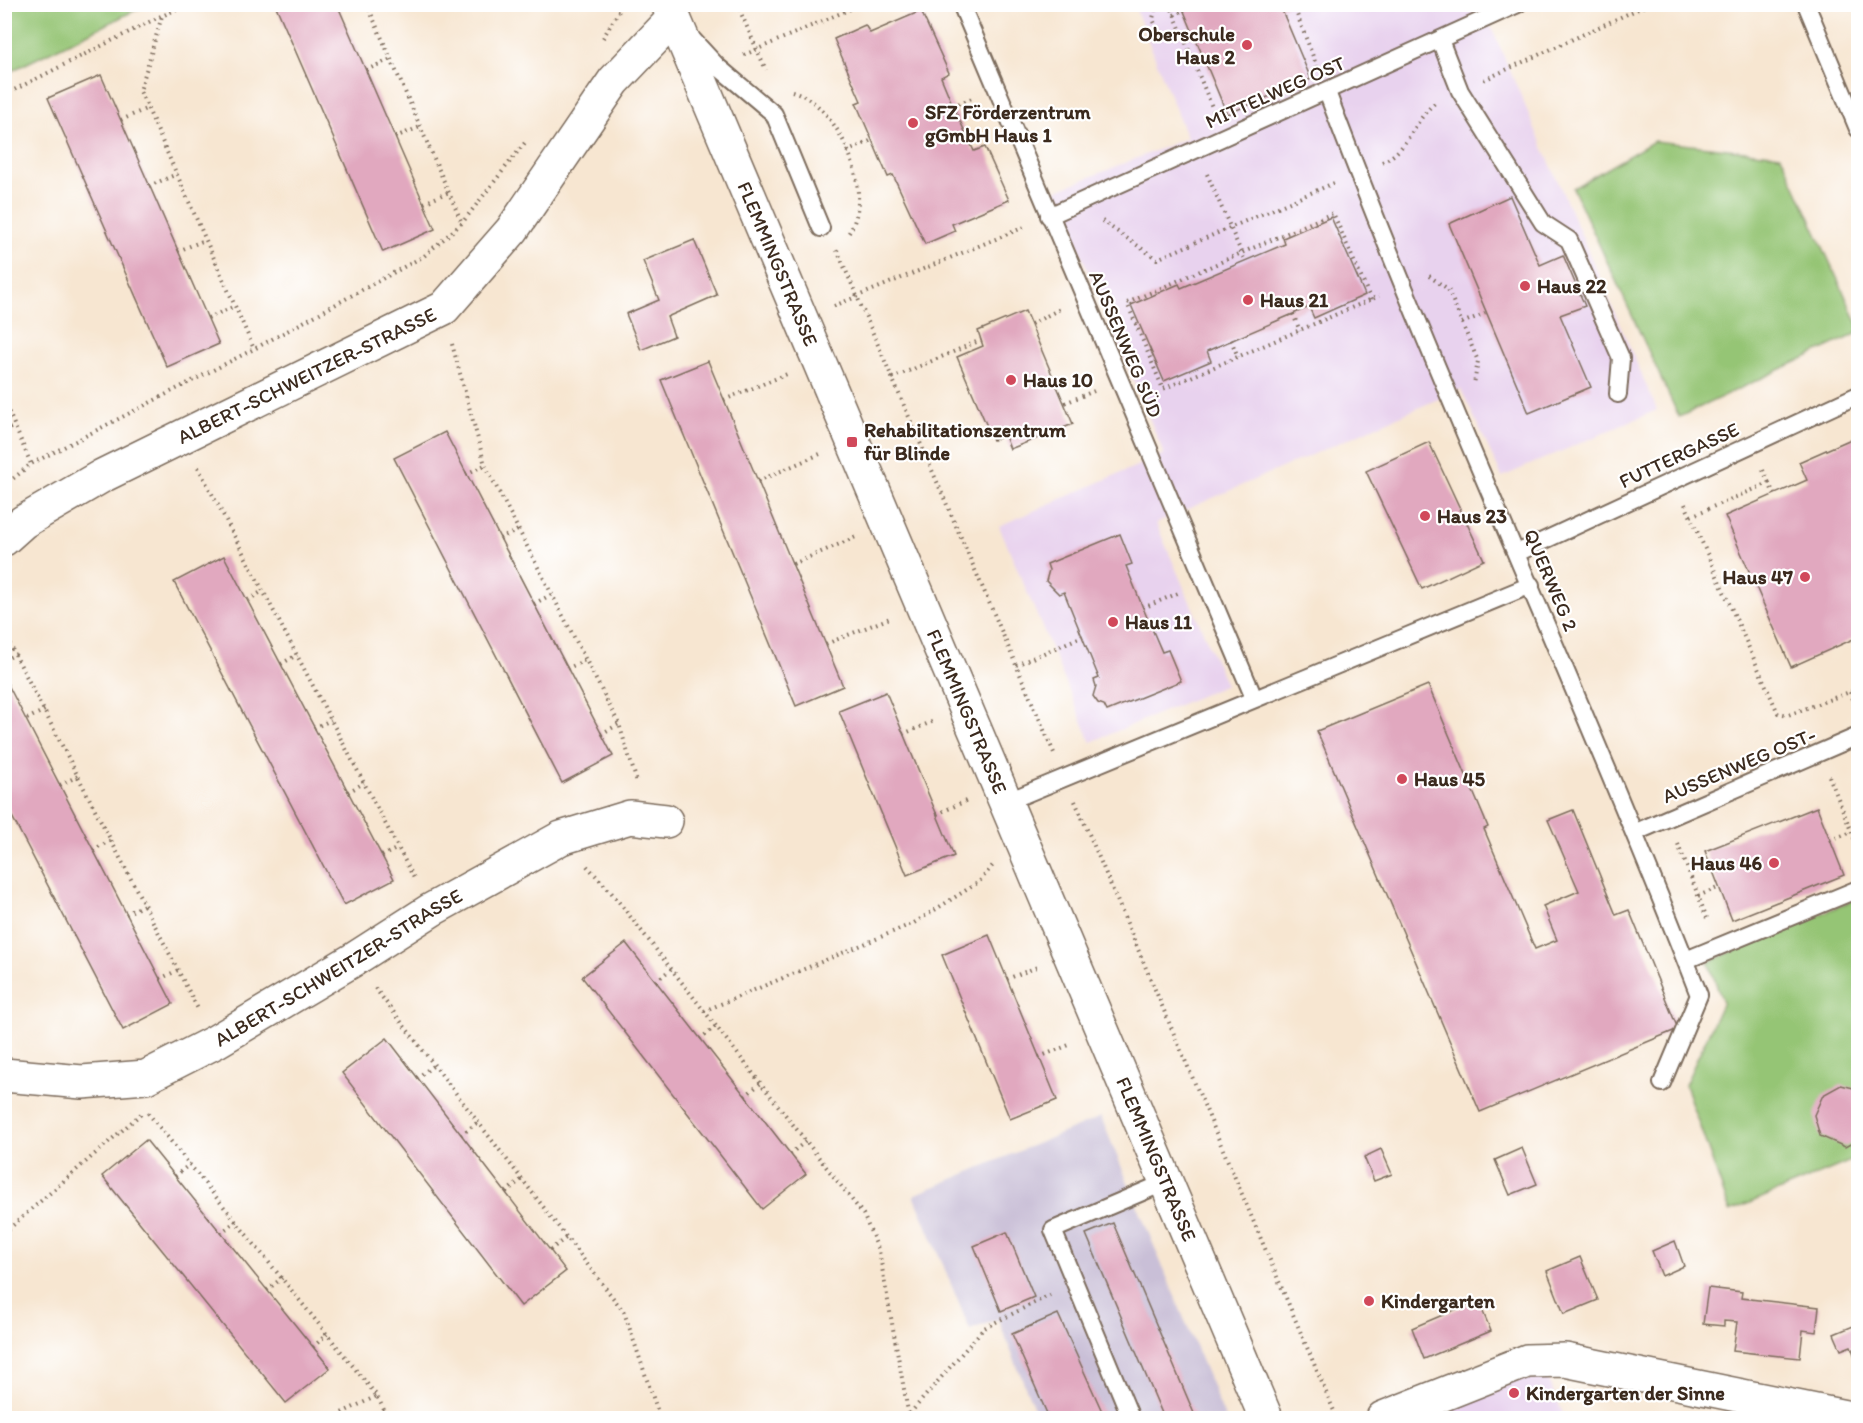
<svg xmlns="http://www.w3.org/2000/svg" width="1863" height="1423" font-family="Itim,sans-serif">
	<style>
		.built { fill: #e8d2ee }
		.industrial { fill: #c9bfd7 }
		.green { fill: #95c575; stroke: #68784a; stroke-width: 1.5 }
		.building { fill: #e1a8bf }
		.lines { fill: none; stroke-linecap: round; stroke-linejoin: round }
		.service-casing { stroke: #7d6c5d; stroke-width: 20 }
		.minor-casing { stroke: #7d6c5d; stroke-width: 36 }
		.tertiary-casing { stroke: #7d6c5d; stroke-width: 36 }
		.path { stroke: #7d6c5d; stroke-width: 4; stroke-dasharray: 1.5 4.5; stroke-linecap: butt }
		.service { stroke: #fff; stroke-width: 16 }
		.minor { stroke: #fff; stroke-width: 33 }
		.tertiary { stroke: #fff; stroke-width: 33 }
		.poi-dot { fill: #d1495b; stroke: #fff; stroke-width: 2 }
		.labels { text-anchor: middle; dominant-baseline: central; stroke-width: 4.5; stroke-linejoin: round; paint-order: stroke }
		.poi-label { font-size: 20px; font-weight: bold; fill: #3b2a1e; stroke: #fff; text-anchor: start }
		.street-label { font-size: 20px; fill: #3b2a1e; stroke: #fff }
	</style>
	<rect width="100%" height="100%" fill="#fff"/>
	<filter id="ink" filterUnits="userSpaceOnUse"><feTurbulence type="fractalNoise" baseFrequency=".0167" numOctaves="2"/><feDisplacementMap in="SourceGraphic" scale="12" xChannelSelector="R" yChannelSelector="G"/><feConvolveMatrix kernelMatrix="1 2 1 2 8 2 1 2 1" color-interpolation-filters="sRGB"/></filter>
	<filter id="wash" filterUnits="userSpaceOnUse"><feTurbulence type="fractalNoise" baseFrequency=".008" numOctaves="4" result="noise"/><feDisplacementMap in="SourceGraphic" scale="24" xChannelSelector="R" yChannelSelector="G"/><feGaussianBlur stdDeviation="1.35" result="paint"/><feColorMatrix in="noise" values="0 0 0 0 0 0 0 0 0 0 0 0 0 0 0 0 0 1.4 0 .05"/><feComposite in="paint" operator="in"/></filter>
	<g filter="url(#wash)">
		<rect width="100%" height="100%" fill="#f7e6d1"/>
		<g class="built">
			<polygon points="1134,5 1502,5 1485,13 1657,410 1502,477 1461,389 1156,523 1226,685 1091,742 999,526 1164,454 1055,191 1187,138"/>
			<polygon points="1542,1367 1565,1418 1408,1418"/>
		</g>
		<polygon class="industrial" points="1101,1117 1225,1418 1038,1418 998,1319 970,1330 914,1195"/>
		<g class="green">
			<polygon points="5,4 146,4 146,5 5,74"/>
			<polygon points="1654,141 1781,155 1858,324 1858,333 1679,417 1573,188"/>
			<polygon points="1858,898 1858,1158 1730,1211 1685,1085 1723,1002 1708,962"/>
		</g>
		<g id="blocks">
			<g class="building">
				<polygon points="275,4 337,4 435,229 383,252"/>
				<polygon points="1181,4 1289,4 1281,8 1311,79 1227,114"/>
				<polygon points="921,11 949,73 941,77 953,106 974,151 985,147 1009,200 952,224 955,231 925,244 893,175 888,177 856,103 861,101 834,39 865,25 870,33"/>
				<polygon points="101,75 219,344 167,367 48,98"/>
				<polygon points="1510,196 1540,265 1563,255 1585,306 1560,315 1591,387 1529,413 1449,224"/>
				<polygon points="1331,217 1365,295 1314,318 1309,307 1293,314 1207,351 1211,361 1164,381 1131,305 1179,284 1181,288 1285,244 1283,238"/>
				<polygon points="694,240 717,295 667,317 674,336 641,350 626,314 659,300 643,261"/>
				<polygon points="1025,311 1073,424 1010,449 1005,436 993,440 957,357 983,346 978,331"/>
				<polygon points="708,361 843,686 796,706 661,380"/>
				<polygon points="445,432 613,756 562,783 394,458"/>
				<polygon points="1858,436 1858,637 1791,667 1725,516 1807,480 1799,462"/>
				<polygon points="1429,442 1484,560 1422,589 1366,471"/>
				<polygon points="1120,534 1132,564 1126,566 1143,608 1162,652 1168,650 1181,681 1107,711 1104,705 1098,703 1093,696 1096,686 1094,680 1099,678 1064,592 1059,594 1046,581 1049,570 1047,564"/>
				<polygon points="224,556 394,879 344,905 174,582"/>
				<polygon points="4,677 173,1004 123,1030 4,801"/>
				<polygon points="1428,685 1488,827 1484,829 1535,949 1557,940 1543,906 1579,891 1548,820 1573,810 1616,915 1629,910 1678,1029 1480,1112 1317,731"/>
				<polygon points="886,692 954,856 907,875 839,711"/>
				<polygon points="1817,807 1844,875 1732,920 1705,851"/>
				<polygon points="989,935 1057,1100 1010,1119 942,955"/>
				<polygon points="626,943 806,1174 762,1209 582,977"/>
				<polygon points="387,1038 566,1271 521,1306 342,1073"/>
				<polygon points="1841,1085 1858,1089 1858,1140 1845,1147 1820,1136 1814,1115 1823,1095"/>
				<polygon points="146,1140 330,1368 286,1403 102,1176"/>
				<polygon points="1522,1148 1537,1184 1510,1195 1495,1160"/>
				<polygon points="1381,1149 1392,1174 1374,1181 1364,1157"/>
				<polygon points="1113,1223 1196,1418 1164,1418 1086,1234"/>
				<polygon points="1007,1232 1034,1297 1001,1311 974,1246"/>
				<polygon points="1675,1241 1684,1266 1662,1276 1652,1251"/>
				<polygon points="1580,1257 1598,1300 1564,1314 1547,1271"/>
				<polygon points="1708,1288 1742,1292 1741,1298 1819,1307 1816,1332 1803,1330 1800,1358 1733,1351 1737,1322 1724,1321 1724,1326 1703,1324"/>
				<polygon points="1478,1300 1491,1331 1424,1359 1412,1328"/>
				<polygon points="1058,1314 1105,1418 1049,1418 1012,1334"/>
				<polygon points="1858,1324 1858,1365 1851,1346 1841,1350 1834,1334"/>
			</g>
		</g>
	</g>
	<g filter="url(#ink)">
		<use href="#blocks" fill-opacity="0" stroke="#7d6c5d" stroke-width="1.5"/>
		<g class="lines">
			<g class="service-casing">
				<g id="service">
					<polyline points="961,4 1254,698"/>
					<polyline points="1806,4 1858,129"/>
					<polyline points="693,40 717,66 774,114 821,228"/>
					<polyline points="1440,40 1460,91 1543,223 1569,240 1621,358 1618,394"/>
					<path d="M1327,92C1442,397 1581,692 1699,995L1662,1083"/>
					<polyline points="1049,216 1518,4"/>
					<polyline points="1517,553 1858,395"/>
					<polyline points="1006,802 1531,585"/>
					<polyline points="1636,832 1858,736"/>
					<polyline points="1686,960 1858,889"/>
					<polyline points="1131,1418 1053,1230 1166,1182"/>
				</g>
			</g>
			<g class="minor-casing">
				<g id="minor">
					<path id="s1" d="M4,539L23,522L102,476L444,308L512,230L614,81L674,18"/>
					<path id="s2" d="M4,1075L82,1082L146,1077L215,1042L353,960L431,910L561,838L630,817L666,821"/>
					<polyline points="1383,1418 1527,1361 1565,1360 1850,1418"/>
				</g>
			</g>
			<g class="tertiary-casing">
				<g id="tertiary">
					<path id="s3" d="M668,4L1266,1418"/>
				</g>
			</g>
			<g class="path">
				<polyline points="188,4 162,16 140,91 254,349"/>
				<polyline points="367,4 462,223"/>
				<polyline points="737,4 766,70"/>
				<path d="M1156,4L1153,19C1158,33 1168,39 1183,36"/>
				<polyline points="1170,4 1214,112"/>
				<polyline points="1293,4 1317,67"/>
				<polyline points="1174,15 1184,10"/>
				<polyline points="603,38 623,4"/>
				<polyline points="744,55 862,4"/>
				<polyline points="366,70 391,59"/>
				<polyline points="1484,80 1649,4"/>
				<path d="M792,91C839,104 877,193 848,234"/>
				<polyline points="4,95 161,16"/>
				<polyline points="953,106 972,98"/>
				<polyline points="121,120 148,108"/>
				<polyline points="395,137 420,127"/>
				<polyline points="847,152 872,140"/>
				<path d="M1382,162C1409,150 1413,121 1436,102"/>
				<polyline points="1207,174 1245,261"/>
				<polyline points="149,186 177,174"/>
				<polyline points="424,203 449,192"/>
				<polyline points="1102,221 1157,259 1334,183"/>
				<polyline points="837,250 1054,753"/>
				<polyline points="178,251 205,240"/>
				<polyline points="1429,276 1448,289 1462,323 1478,361 1474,384"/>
				<polyline points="1371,300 1333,213 1127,303 1163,389 1379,296"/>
				<polyline points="834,306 1027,226"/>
				<polyline points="1293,314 1300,331"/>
				<polyline points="208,318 235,306"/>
				<polyline points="1462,323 1486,313"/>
				<polyline points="1031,324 1062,308"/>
				<polyline points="1231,340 1238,357"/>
				<polyline points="452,344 485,465 619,724 637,782"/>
				<polyline points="892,378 981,340"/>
				<polyline points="724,400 787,374"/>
				<polyline points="4,401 31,464"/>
				<polyline points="1065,403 1094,391"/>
				<polyline points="4,431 15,426"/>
				<polyline points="198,467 415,880"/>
				<polyline points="1763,470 1769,483"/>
				<polyline points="466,474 485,465"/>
				<polyline points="758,481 820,454"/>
				<polyline points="4,486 31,464 254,349 424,256 462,223 527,140"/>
				<polyline points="1685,504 1778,713 1788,715 1858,689"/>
				<polyline points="1691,516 1769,483 1774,494"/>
				<polyline points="500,539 518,530"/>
				<polyline points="793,564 856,537"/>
				<polyline points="248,600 263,591"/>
				<polyline points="534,604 552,594"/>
				<polyline points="1143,608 1181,592"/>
				<polyline points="4,633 199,1011"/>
				<polyline points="826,644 890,618"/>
				<polyline points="4,660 16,654"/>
				<polyline points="281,664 297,655"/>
				<polyline points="1016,665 1083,636"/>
				<polyline points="567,669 585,660"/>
				<polyline points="1850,692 1858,711"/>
				<polyline points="27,719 45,710"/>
				<polyline points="314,728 331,720"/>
				<polyline points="601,734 619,724"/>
				<polyline points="903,734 934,721"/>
				<polyline points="1829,776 1858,848"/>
				<polyline points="60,785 78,776"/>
				<polyline points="348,792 364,783"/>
				<polyline points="1075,801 1337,1418"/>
				<polyline points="937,814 968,800"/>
				<polyline points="1830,840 1852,832"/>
				<polyline points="1678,844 1708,921"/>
				<polyline points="93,850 111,840"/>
				<polyline points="382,856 398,848"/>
				<polyline points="587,866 611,892 863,1214 879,1251 909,1417"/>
				<polyline points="1698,896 1720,887"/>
				<polyline points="126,914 144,905"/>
				<polyline points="160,979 178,970"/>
				<polyline points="1007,979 1037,967"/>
				<polyline points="656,981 671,969"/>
				<polyline points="375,988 624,1312 660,1418"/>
				<polyline points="704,1011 914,923 979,882 994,864"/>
				<polyline points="700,1039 716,1026"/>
				<polyline points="1039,1057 1069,1045"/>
				<polyline points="417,1078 434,1065"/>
				<polyline points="745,1096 761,1083"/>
				<polyline points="148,1113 377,1396 388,1418"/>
				<polyline points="461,1135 478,1122"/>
				<polyline points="790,1154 806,1141"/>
				<polyline points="175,1176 190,1164"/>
				<polyline points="506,1192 522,1179"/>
				<polyline points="4,1233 142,1113"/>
				<polyline points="221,1233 236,1221"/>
				<polyline points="550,1250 567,1237"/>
				<polyline points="267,1290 282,1278"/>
				<polyline points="313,1347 327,1334"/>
				<polyline points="331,1418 377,1396"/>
				<polyline points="906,1418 984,1328 1050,1295"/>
			</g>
			<use href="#service" class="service"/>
			<use href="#minor" class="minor"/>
			<use href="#tertiary" class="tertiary"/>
		</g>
	</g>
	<g class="poi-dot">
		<circle cx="1247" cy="45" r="6"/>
		<circle cx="913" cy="123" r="6"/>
		<circle cx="1525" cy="286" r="6"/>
		<circle cx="1248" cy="300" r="6"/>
		<circle cx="1011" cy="380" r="6"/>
		<rect x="846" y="436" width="12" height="12" rx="3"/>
		<circle cx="1425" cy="516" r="6"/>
		<circle cx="1805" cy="577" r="6"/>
		<circle cx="1113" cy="622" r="6"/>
		<circle cx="1402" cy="779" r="6"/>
		<circle cx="1774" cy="863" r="6"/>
		<circle cx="1369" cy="1301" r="6"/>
		<circle cx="1514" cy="1393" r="6"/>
	</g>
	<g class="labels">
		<g class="poi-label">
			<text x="1235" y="34" text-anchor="end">Oberschule<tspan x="1235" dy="23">Haus 2</tspan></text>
			<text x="925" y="112">SFZ Förderzentrum<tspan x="925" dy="23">gGmbH Haus 1</tspan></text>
			<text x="1537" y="286">Haus 22</text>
			<text x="1260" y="300">Haus 21</text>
			<text x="1023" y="380">Haus 10</text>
			<text x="864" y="430">Rehabilitationszentrum<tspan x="864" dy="23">für Blinde</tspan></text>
			<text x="1437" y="516">Haus 23</text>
			<text x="1793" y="577" text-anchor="end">Haus 47</text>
			<text x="1125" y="622">Haus 11</text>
			<text x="1414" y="779">Haus 45</text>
			<text x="1762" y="863" text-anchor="end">Haus 46</text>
			<text x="1381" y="1301">Kindergarten</text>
			<text x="1526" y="1393">Kindergarten der Sinne</text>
		</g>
		<g class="street-label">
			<text transform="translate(1275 92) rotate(-24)">MITTELWEG OST</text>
			<text stroke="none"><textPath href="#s3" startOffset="282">FLEMMINGSTRASSE</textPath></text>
			<text transform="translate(1126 344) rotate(67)">AUSSENWEG SÜD</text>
			<text stroke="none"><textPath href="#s1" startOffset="345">ALBERT-SCHWEITZER-STRASSE</textPath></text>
			<text transform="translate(1679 455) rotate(-25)">FUTTERGASSE</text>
			<text transform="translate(1551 580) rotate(67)">QUERWEG 2</text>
			<text stroke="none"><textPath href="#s3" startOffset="768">FLEMMINGSTRASSE</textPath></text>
			<text transform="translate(1739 765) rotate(-23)">AUSSENWEG OST-</text>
			<text stroke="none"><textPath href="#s2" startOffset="364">ALBERT-SCHWEITZER-STRASSE</textPath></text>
			<text stroke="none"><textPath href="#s3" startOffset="1254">FLEMMINGSTRASSE</textPath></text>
		</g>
	</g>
	<rect width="1863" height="1423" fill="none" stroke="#fff" stroke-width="24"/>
</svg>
